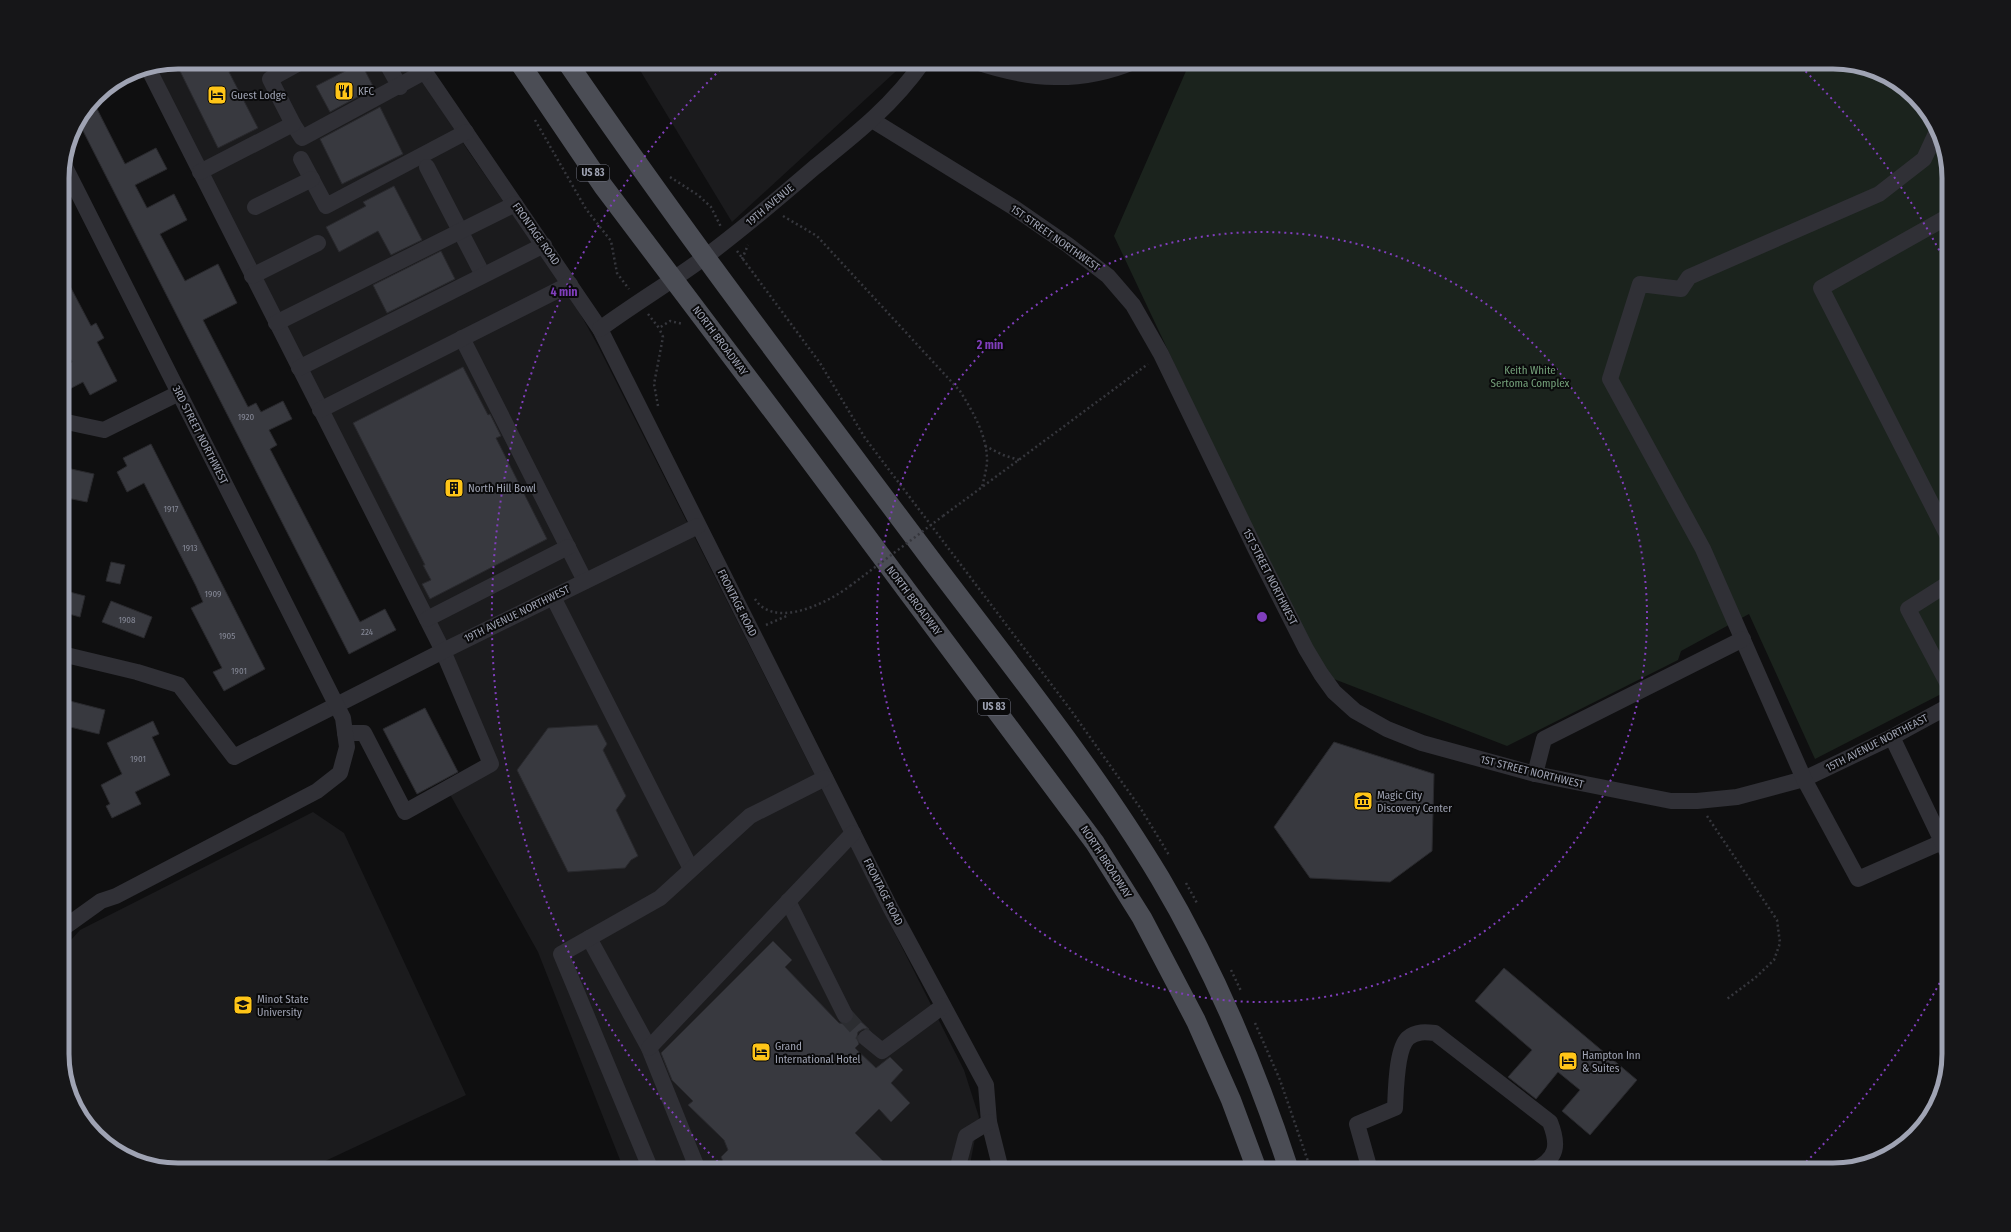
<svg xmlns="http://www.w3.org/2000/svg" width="2011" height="1232" font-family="'Fira Sans Condensed',sans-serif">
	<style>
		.built { fill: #1b1b1d }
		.green { fill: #1b231d }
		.building { fill: #38393f; stroke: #29292d }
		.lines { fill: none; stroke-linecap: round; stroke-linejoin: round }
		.minor-tunnel { stroke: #2c2d31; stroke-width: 16; stroke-dasharray: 16 8; stroke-linecap: butt }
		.path { stroke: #36373d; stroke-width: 2.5; stroke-dasharray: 2 3; stroke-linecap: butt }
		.minor { stroke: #303036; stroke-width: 16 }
		.major { stroke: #4b4d55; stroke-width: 20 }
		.path-bridge { stroke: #36373d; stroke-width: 2.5; stroke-dasharray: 2 3; stroke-linecap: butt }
		.ring { fill: none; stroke: #803ebd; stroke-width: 2; stroke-dasharray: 2 4 }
		.labels { text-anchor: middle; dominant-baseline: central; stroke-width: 4; stroke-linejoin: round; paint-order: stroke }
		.number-label { font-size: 9px; fill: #858896 }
		.shield { fill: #0a0a0b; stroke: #727581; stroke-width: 1 }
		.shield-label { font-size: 10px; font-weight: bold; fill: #9fa3b3 }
		.poi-label { font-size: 11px; fill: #9fa3b3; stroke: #0a0a0b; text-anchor: start }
		.street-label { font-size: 11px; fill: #9fa3b3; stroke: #0a0a0b }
		.park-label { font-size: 11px; fill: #74a07a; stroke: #0a0a0b }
		.rim { fill: none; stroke: #9fa3b3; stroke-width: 5 }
		.centre { fill: #803ebd; stroke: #0a0a0b; stroke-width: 2 }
		.ring-label { font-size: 12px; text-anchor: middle; font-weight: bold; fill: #803ebd; stroke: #0a0a0b; stroke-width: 4; stroke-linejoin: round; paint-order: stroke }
	</style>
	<rect width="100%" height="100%" fill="#0f0f10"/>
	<g class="built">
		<polygon points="178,62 411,62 467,149 576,306 598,346 964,1070 979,1117 969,1170 624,1170 538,952 447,789 492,764 148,68"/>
		<polygon points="635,62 906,62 732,222"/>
		<polygon points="313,812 344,833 466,1095 306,1170 178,1170 120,1154 78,1112 62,1061 62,950 80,930"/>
	</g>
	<polygon class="green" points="1205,62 1833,62 1891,78 1933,120 1949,171 1949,690 1815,759 1749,614 1681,651 1678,660 1507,746 1321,674 1114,236 1186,71"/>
	<g class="building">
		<polygon points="178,62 249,62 229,72 258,128 218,148 176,63"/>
		<polygon points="361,63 374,88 330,112 316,86"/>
		<polygon points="93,101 125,164 156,148 167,169 135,185 147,208 174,194 187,220 160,234 185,281 218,264 237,303 203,320 248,407 256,403 261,412 283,401 292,419 269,430 277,445 270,449 360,622 385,609 396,630 349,654 78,121"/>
		<polygon points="380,107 403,154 342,184 320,139"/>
		<polygon points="394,186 422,240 391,255 378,231 339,252 326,227 366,206 363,202"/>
		<polygon points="441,251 455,279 387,313 373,285"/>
		<polygon points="62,271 91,326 96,323 104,338 97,342 117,381 90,395 83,382 62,393 62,367 72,362 62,343"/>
		<polygon points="463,367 488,415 490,414 501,436 496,438 547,539 430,599 422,584 431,580 423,565 425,565 353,423"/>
		<polygon points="151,444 265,669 224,691 213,672 222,668 191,608 203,602 196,586 144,483 127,492 117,472 127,466 123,458"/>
		<polygon points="62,467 94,474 87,502 62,497"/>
		<polygon points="111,562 125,565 120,584 106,581"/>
		<polygon points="62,590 85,596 80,617 62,612"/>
		<polygon points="111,601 152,617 144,638 102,622"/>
		<polygon points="62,699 105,710 99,734 62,725"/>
		<polygon points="425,708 458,772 417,794 383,729"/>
		<polygon points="153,721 159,734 152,737 170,775 135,792 141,804 112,818 106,806 110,804 101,785 122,774 107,743"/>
		<polygon points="597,725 607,744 603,750 626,796 616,810 638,856 631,860 625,868 568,872 517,770 548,728"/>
		<polygon points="1334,742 1434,774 1432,851 1390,882 1310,878 1274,827"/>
		<polygon points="773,941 792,960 785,967 839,1023 845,1024 850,1023 854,1015 869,1029 863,1029 858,1032 857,1037 859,1044 855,1048 876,1068 890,1057 903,1070 891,1083 910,1103 891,1122 879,1109 855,1133 892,1170 727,1170 721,1157 728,1150 724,1140 688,1105 693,1101 672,1080 661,1053"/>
		<polygon points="1504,968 1637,1080 1590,1135 1562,1111 1580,1090 1558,1072 1536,1099 1508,1077 1532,1050 1475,1001"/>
	</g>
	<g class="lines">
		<polyline class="minor-tunnel" points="845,1015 866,1038"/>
		<g class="path">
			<polyline points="535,120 586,209 611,241 617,273 629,289"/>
			<polyline points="670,177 698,195 711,207 721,227"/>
			<path d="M783,216L817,236L960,391C973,412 988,437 987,463C986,471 984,479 982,487"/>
			<polyline points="737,251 820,363 865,438 1070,709 1141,809 1169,855"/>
			<polyline points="742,259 748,245"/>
			<polyline points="648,314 659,328 670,321 683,324"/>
			<polyline points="658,406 654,384 663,337 659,328"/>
			<polyline points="985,446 1003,455 1019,460"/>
			<polyline points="943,516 1148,364"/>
			<path d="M755,599C757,602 760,606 764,608C787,623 830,601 850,586"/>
			<polyline points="766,625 789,615"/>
			<polyline points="1707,816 1777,920 1780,943 1774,960 1755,978 1727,999"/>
			<polyline points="1186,883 1197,903"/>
			<polyline points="1231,970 1241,991"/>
			<polyline points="1255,1023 1280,1080 1311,1170"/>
		</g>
		<g class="minor">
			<polyline points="386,62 400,87"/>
			<polyline points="418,62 600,329 891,909 986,1085 989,1122 1001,1170"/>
			<path d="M976,62C1029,80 1080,84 1133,62"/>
			<polyline points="148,68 443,651 491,764 405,812 364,733 345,733"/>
			<polyline points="872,120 1013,207 1068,245 1108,276 1133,305 1161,354 1255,548 1306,649 1321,674 1334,692 1355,711 1387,729 1422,743 1535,774 1671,801 1697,801 1737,797 1804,779 1892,737 1949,706"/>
			<polyline points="293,124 302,138 424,72"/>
			<polyline points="1937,131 1924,159 1879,194 1689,277 1681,289 1640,284 1610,379 1703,549 1804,779 1858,879 1942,842"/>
			<polyline points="301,159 326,206 466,132"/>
			<polyline points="427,167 483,275"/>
			<polyline points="200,172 293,124 270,79 301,62"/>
			<polyline points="255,207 312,179"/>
			<polyline points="1949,216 1821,288 1949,538"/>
			<polyline points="252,276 318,243"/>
			<polyline points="276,323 515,204"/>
			<path d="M600,329C634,304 671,282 705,257C743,229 779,198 815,167C856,134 892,106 923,62"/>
			<polyline points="462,338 585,581"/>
			<polyline points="299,368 544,245"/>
			<polyline points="320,410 570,284"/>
			<polyline points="62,421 104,430 179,393"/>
			<polyline points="1949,583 1908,609 1949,686"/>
			<polyline points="553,597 691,869"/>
			<polyline points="427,619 568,547"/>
			<polyline points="62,654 137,672 179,685 234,757 443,651 698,526"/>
			<polyline points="1892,737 1949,856"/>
			<polyline points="1535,774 1544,739 1743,639"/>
			<polyline points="788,901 845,1015"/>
			<polyline points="62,929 101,901 116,896 317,791 340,773 347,747 343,718 64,165"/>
			<polyline points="589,938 649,1048 698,1170"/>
			<polyline points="866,1038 882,1051 943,1006"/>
			<polyline points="649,1048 853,833"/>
			<polyline points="651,1170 561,954 660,898 750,816 825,778"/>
			<polyline points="957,1170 966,1136 989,1122"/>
			<path d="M1370,1170L1357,1124L1395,1108C1396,1091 1396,1049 1408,1038C1416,1031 1426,1032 1435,1033L1550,1122C1559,1145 1558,1158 1534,1170"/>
		</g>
		<g class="major">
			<polyline points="519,62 603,186 797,443 1095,843 1142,918 1196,1021 1231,1100 1257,1170"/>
			<path d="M567,62C681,229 804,390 926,553C1005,658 1092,765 1160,878C1214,969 1256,1069 1289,1170"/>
		</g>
		<polyline class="path-bridge" points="850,586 943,516"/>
	</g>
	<g class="ring">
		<circle cx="1262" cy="617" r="385"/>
		<path d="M1948 967A770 770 0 0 1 1802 1166M722 1166A770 770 0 0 1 727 63M1797 63A770 770 0 0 1 1948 267"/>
	</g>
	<defs>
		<g id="restaurant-square" transform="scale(1)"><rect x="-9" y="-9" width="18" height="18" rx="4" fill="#ffc518" stroke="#0a0a0b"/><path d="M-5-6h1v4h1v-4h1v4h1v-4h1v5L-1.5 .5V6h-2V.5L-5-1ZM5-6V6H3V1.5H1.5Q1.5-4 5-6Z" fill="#111"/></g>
		<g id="hotel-square" transform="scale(1)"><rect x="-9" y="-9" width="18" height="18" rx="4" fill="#ffc518" stroke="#0a0a0b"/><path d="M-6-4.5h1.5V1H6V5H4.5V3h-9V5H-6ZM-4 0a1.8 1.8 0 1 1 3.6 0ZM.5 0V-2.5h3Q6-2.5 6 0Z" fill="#111"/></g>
		<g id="building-square" transform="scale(1)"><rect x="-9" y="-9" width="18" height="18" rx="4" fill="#ffc518" stroke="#0a0a0b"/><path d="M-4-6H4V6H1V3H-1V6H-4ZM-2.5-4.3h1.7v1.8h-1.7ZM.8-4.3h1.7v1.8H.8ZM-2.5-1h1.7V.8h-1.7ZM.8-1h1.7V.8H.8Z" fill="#111"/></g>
		<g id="museum-square" transform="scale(1)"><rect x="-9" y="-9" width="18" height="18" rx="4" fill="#ffc518" stroke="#0a0a0b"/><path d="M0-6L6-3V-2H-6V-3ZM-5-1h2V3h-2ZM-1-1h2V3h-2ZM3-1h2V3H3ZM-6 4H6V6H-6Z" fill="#111"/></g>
		<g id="university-square" transform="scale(1)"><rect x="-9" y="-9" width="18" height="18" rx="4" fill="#ffc518" stroke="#0a0a0b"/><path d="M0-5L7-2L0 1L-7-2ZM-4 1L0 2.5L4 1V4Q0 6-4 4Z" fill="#111"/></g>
	</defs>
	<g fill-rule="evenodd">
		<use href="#restaurant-square" x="344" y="91"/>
		<use href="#hotel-square" x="217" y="95"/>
		<use href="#building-square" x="454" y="488"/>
		<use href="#museum-square" x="1363" y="801"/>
		<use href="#university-square" x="243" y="1005"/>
		<use href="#hotel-square" x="761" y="1052"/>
		<use href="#hotel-square" x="1568" y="1061"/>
	</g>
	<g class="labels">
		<g class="number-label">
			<text x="246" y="417">1920</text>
			<text x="171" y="509">1917</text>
			<text x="190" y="548">1913</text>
			<text x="213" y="594">1909</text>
			<text x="127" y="620">1908</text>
			<text x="367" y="632">224</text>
			<text x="227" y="636">1905</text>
			<text x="239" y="671">1901</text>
			<text x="138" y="759">1901</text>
		</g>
		<g class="shield">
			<rect x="577" y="165" width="32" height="16" rx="3"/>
			<rect x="978" y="699" width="32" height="16" rx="3"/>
		</g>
		<g class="shield-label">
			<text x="593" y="173">US 83</text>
			<text x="994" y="707">US 83</text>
		</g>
		<g class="poi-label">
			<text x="358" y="91">KFC</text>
			<text x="231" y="95">Guest Lodge</text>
			<text x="468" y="488">North Hill Bowl</text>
			<text x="1377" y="795">Magic City<tspan x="1377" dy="13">Discovery Center</tspan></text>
			<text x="257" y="999">Minot State<tspan x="257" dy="13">University</tspan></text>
			<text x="775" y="1046">Grand<tspan x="775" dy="13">International Hotel</tspan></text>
			<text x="1582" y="1055">Hampton Inn<tspan x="1582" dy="13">&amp; Suites</tspan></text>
		</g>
		<g class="street-label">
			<text transform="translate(770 205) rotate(-40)">19TH AVENUE</text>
			<text transform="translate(536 234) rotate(55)">FRONTAGE ROAD</text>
			<text transform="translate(1055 238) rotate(35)">1ST STREET NORTHWEST</text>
			<text transform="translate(720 341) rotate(53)">NORTH BROADWAY</text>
			<text transform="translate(200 435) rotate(63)">3RD STREET NORTHWEST</text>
			<text transform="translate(1270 577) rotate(63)">1ST STREET NORTHWEST</text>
			<text transform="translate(914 601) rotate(53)">NORTH BROADWAY</text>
			<text transform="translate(737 603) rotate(63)">FRONTAGE ROAD</text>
			<text transform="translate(517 614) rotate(-26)">19TH AVENUE NORTHWEST</text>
			<text transform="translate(1877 743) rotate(-27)">15TH AVENUE NORTHEAST</text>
			<text transform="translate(1532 772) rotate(14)">1ST STREET NORTHWEST</text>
			<text transform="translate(1106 862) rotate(57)">NORTH BROADWAY</text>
			<text transform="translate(883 892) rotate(63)">FRONTAGE ROAD</text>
		</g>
		<g class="park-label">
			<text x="1530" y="370">Keith White<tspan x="1530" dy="13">Sertoma Complex</tspan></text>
		</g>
	</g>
	<path d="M0 0H2011V1232H0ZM178 69H1833A109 109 0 0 1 1942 178V1054A109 109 0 0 1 1833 1163H178A109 109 0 0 1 69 1054V178A109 109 0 0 1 178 69Z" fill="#161618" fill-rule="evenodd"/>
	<path class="rim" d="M178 69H1833A109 109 0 0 1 1942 178V1054A109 109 0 0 1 1833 1163H178A109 109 0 0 1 69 1054V178A109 109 0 0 1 178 69Z"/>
	<circle cx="1262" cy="617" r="6" class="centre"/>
	<g class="ring-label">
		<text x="564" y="296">4 min</text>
		<text x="990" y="349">2 min</text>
	</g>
</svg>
